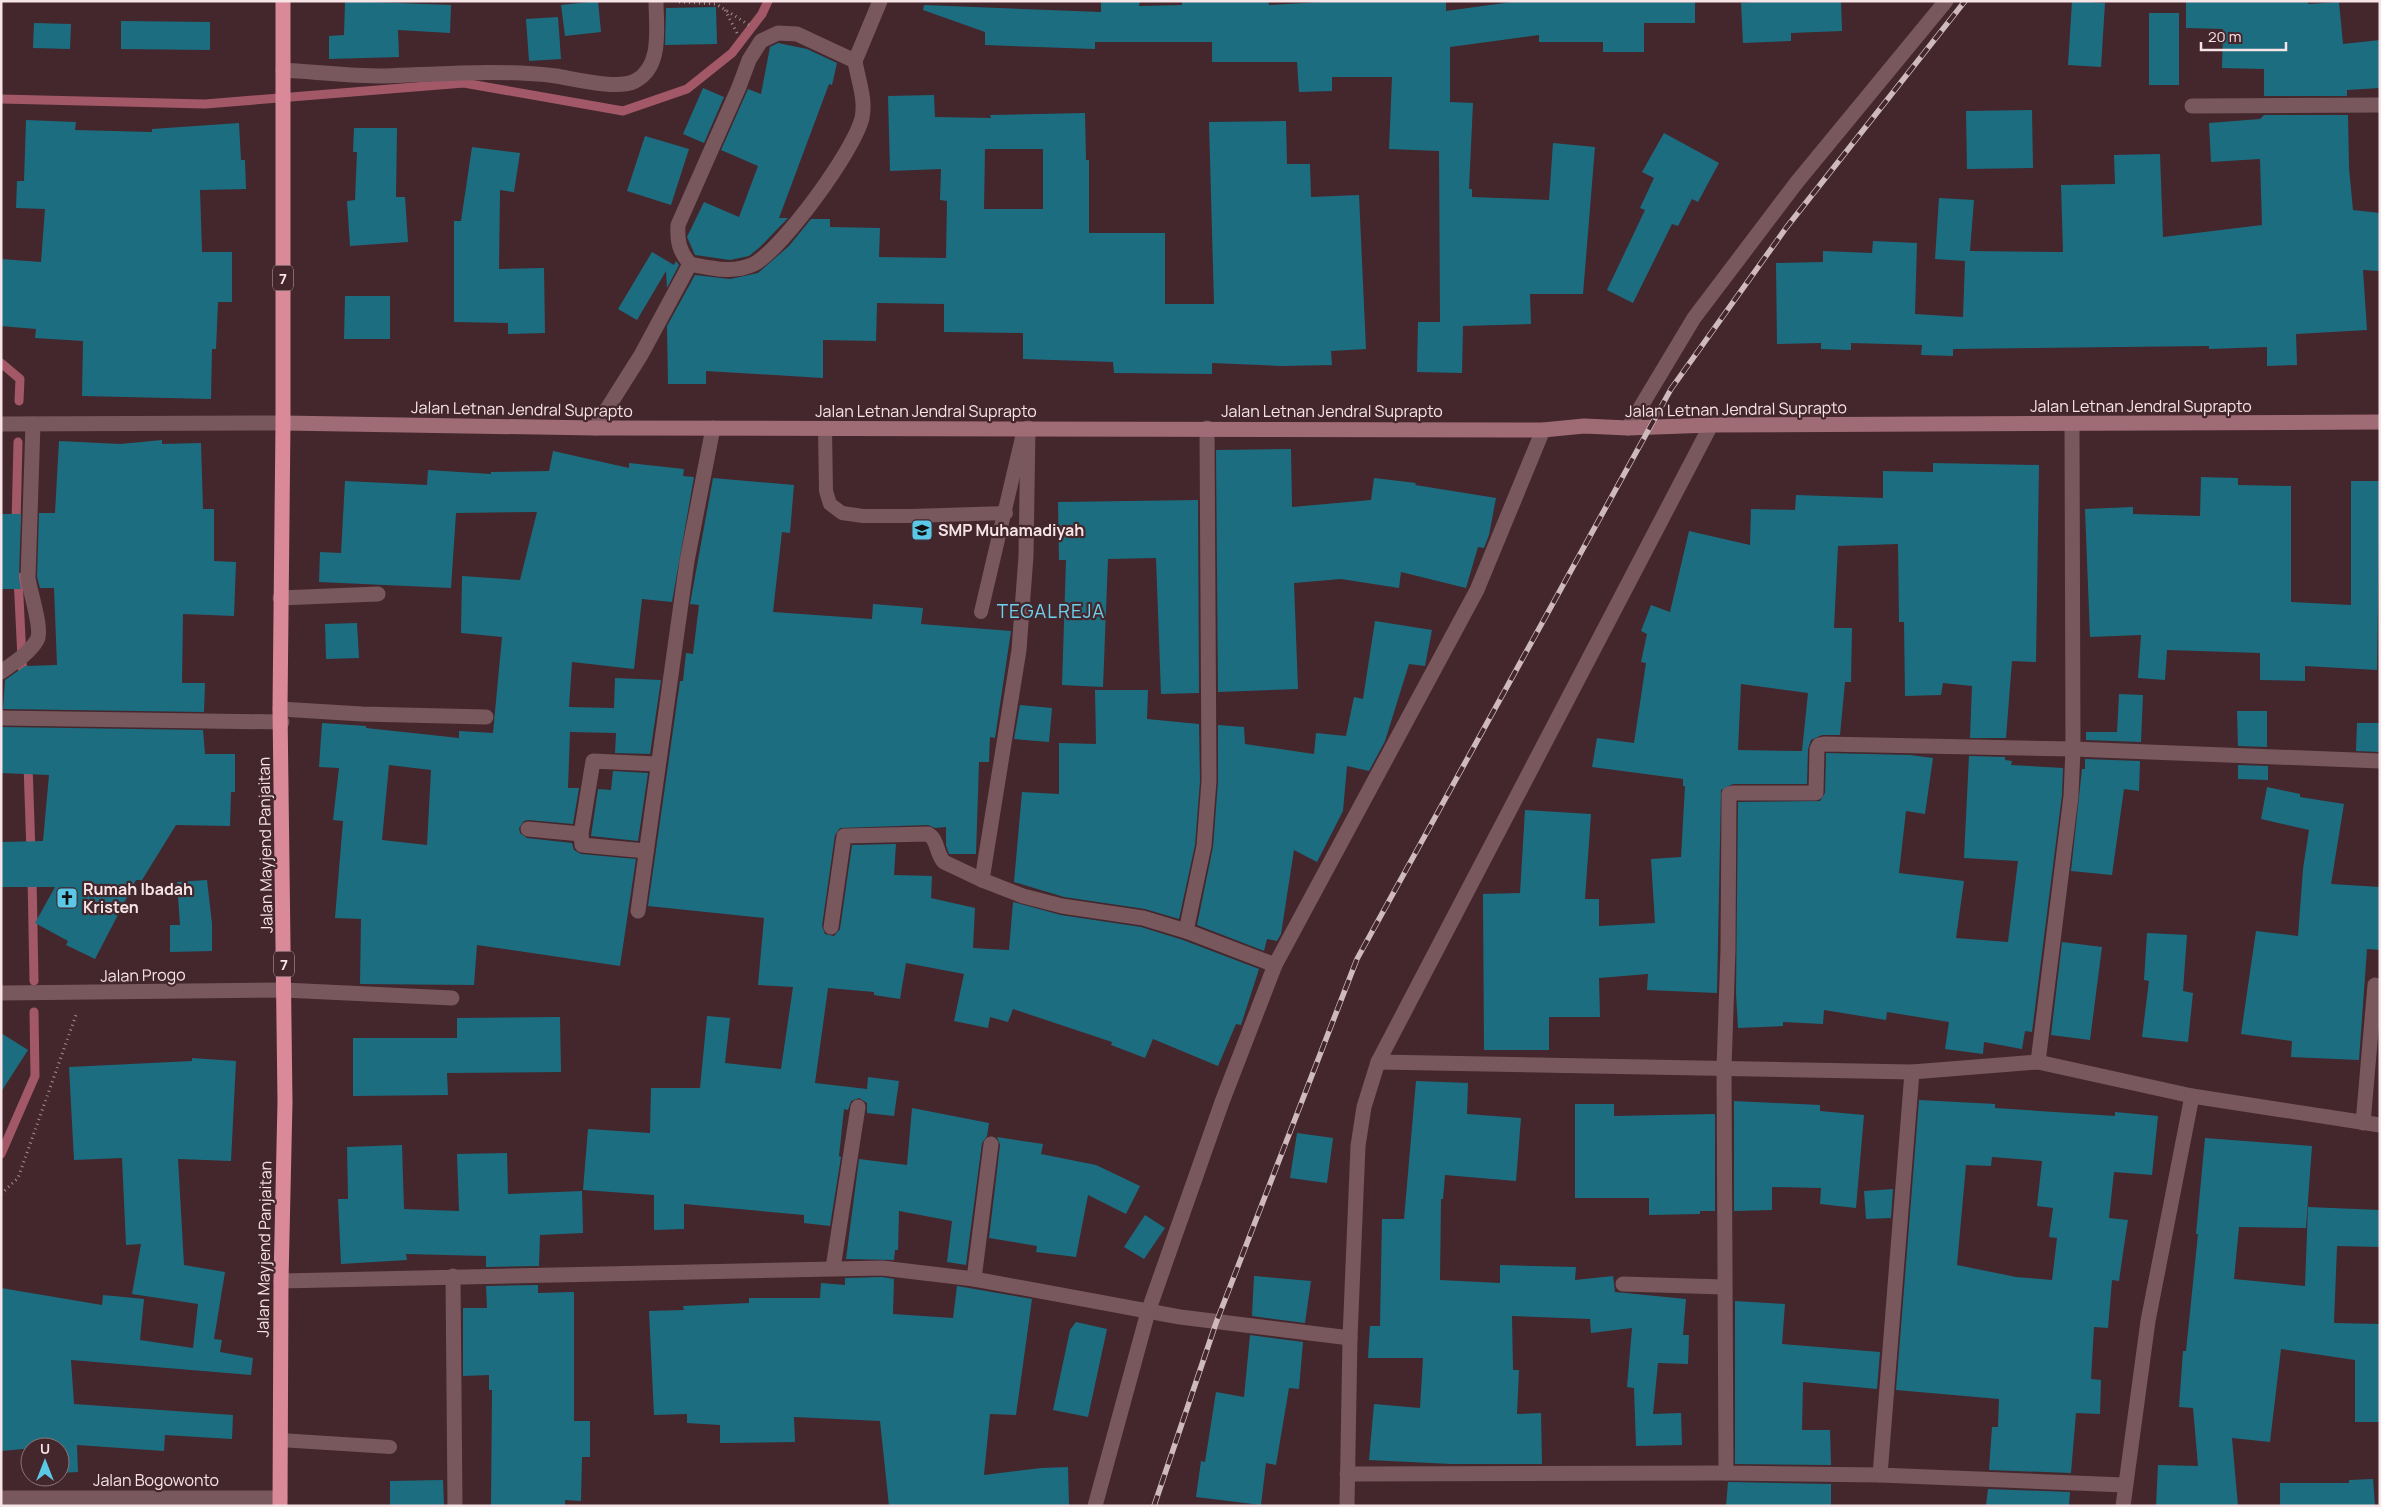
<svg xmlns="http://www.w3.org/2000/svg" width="2381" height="1507" font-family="Manrope,sans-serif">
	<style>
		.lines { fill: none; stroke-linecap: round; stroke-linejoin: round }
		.stream { stroke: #a25867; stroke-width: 9 }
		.building { fill: #1d6d81; fill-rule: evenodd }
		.path { stroke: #a58e91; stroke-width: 3; stroke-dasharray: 1 4; stroke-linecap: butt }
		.lane { stroke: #78575d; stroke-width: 14 }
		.street { stroke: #78575d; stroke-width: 15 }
		.secondary { stroke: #9f6b75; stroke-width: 15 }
		.highway { stroke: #d98998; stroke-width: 15 }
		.rail-casing { stroke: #ceb9bc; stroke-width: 5.5 }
		.rail { stroke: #43272c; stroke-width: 4; stroke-dasharray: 11; stroke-linecap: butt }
		.labels { text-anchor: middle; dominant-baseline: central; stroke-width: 4.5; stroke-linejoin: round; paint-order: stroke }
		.shield { fill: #43272c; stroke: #c1abaf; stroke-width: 1 }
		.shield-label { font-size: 15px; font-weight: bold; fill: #f7e4e7 }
		.street-label { font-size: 16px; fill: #f7e4e7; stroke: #43272c }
		.poi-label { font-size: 16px; font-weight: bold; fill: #f7e4e7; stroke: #43272c; text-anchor: start }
		.quarter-label { font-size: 19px; letter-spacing: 1px; fill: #6ed0ec; stroke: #43272c }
	</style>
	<rect width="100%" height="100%" fill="#43272c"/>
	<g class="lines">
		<g class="stream">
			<polyline points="1,99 205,104 464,83 623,111 687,89 732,53 762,14 768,1"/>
			<polyline points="1,363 20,379 19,401"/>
			<polyline points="16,524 18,442"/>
			<polyline points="18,577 23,679"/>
			<polyline points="28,764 31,853"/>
			<polyline points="32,876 34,981"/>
			<polyline points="1,1154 35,1076 34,1012"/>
		</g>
	</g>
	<g class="building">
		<polygon points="345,1 451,5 450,33 398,30 399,57 329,59 329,36 344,35"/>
		<polygon points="598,1 601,32 565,36 561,5"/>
		<polygon points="1101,1 1140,1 1139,6 1182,5 1182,1 1268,1 1269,5 1339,1 1446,1 1446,11 1519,1 1695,1 1695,23 1644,23 1644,52 1603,52 1603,42 1539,42 1539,35 1450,47 1450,102 1473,103 1469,189 1472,189 1472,197 1549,200 1553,143 1595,147 1583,294 1530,294 1531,324 1463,326 1462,373 1417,372 1418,322 1440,322 1439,151 1389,149 1392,77 1332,77 1332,91 1299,92 1297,62 1212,62 1212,42 1095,42 1095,49 985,45 985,32 923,10 924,5 1101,12"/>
		<polygon points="1766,1 1841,1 1842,31 1791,33 1791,41 1743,43 1741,3"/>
		<polygon points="2072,1 2105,3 2101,67 2068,65"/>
		<polygon points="2186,1 2308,1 2308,4 2339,2 2343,44 2380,40 2380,88 2347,90 2347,96 2264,96 2264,69 2222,68 2223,29 2186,28"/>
		<polygon points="716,7 717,44 665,45 666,8"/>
		<rect x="2149" y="13" width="30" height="72"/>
		<polygon points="558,17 561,59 529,61 526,19"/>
		<polygon points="121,21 210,22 210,50 121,49"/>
		<polygon points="34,23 71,24 70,49 33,48"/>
		<polygon points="778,43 807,49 837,63 832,85 829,84 779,218 788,218 760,247 749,256 730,260 695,255 687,237 704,202 739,217 758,166 721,150 748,89 761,94 770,47"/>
		<polygon points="703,88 724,97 704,143 683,134"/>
		<path d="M934,95L935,117L991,118L990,115L1085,113L1086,160H1089V233H1165V304H1214L1209,122L1286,121L1287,164H1310L1311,197L1359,195L1366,349L1331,351L1332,365L1281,366L1212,363V374L1114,373L1113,362L1023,359V333L944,332V304L877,303L876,341L823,340V378L706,371V384H668L667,326L695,275L730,279L758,273L789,246L811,219H830V227L880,228L879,257L946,258L947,201L940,200L941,169L890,171L888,96ZM985,149H1043V209H984Z"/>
		<polygon points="2032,110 2033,168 1967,169 1966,111"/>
		<polygon points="2264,115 2348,115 2349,168 2353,210 2380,213 2380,271 2363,270 2367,330 2296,334 2297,365 2267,366 2267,347 2209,349 2209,346 1953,349 1953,356 1921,355 1922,345 1851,343 1851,350 1821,349 1821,343 1777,344 1776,263 1823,262 1823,251 1872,253 1873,241 1917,243 1915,314 1963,317 1965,261 1935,259 1939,198 1974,200 1970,251 2063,252 2061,185 2115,184 2114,155 2160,154 2163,237 2262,225 2260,159 2211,162 2209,123 2260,119"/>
		<polygon points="26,120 76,122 75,130 152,132 152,129 239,123 241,160 245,160 246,189 200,190 202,252 232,252 232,302 218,302 216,349 212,349 211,399 82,396 83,341 35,338 36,329 1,326 1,259 41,262 45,209 16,208 17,181 24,181"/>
		<polygon points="354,128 397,128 396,197 405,197 408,242 350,246 347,201 355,200 357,152 353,152"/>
		<polygon points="1664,133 1719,163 1698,202 1692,199 1678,226 1672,224 1633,303 1607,290 1645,210 1640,208 1654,178 1642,172"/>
		<polygon points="645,136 689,149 671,205 627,191"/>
		<polygon points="472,147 520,153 514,192 500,190 499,269 544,268 545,333 508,334 508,323 454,322 454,221 461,221"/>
		<polygon points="652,252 674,265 676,261 679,265 667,288 666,271 637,320 618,309"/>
		<polygon points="345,296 390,296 390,339 344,339"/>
		<polygon points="162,440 162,444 201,443 203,509 214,509 214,561 236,562 234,616 183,614 182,683 205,683 204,712 3,709 5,680 25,666 57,665 54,588 40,588 37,577 39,513 55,513 59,441 120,444"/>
		<polygon points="1291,449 1292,507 1371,500 1374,478 1416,483 1415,485 1496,498 1489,535 1484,548 1478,547 1466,588 1401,572 1399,588 1341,579 1294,583 1298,689 1218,692 1216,450"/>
		<path d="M553,451L629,468V463L684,469L683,476L694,477L672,602L642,599L634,669L572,662L569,707L614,708L615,678L661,680L650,754L615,753L616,733L570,732L568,788H579L573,824L528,820L524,821L519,828L520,833L527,838L572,843L574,850L581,854L636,859L620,966L477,945L474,985L360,984L361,919L335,918L343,821L333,820L339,768L319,767L322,723L366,726V728L459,738V731L493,733L502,637L461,633L462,576L520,580L537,512L456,513L451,588L319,582L320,552L341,553L345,481L427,485L428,470L491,474V472L549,471ZM389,765L431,770L427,845L382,840Z"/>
		<path d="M1933,463L2039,465L2036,662L2012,661L2006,738H1970L1972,686L1943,683L1941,695L1905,696L1904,622H1899L1898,544L1838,546L1834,628H1852L1851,682H1845L1840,735H1822L1811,740L1808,749L1807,784H1733L1721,790L1717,993L1647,990L1648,974L1599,978L1600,1017H1549V1050H1484L1483,894L1520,893L1525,810L1591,814L1585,899H1599V926L1655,923L1651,859L1681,857L1685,786H1683V779L1592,767L1597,738L1634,743L1646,663L1641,662L1647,634L1641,631L1651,605L1670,612L1689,531L1750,545L1751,509L1795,510L1796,495L1883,498V471L1933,472ZM1741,684L1808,693L1802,751L1738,750Z"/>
		<polygon points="2201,477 2238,478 2238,485 2291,486 2291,602 2351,605 2351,481 2380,481 2377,670 2305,666 2305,681 2260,680 2260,653 2167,650 2165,680 2138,678 2141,635 2090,637 2085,509 2133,507 2133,514 2200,516"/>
		<polygon points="713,478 794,485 790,533 782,532 773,612 872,619 873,604 923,608 921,624 1011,631 995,738 990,737 989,762 979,762 976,854 949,854 946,845 946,827 935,828 928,825 840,828 835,835 822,926 825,934 834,936 840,929 852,845 896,844 894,875 932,876 931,898 975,908 973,948 1009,950 1013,902 1061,915 1141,927 1183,940 1259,969 1241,1025 1236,1024 1218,1066 1153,1039 1145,1058 1111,1045 1112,1042 1013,1009 1008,1022 990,1017 988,1028 954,1021 964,974 906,963 900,999 874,995 874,992 828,988 815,1083 867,1089 868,1077 899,1081 894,1116 867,1113 867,1103 859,1098 851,1101 848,1110 844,1109 839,1156 841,1157 830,1226 804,1223 804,1215 684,1204 684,1229 654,1230 654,1195 583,1190 588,1129 650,1133 651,1088 700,1088 707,1016 730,1018 725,1063 781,1069 793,987 758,985 764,918 648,906 680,681 683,681 686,653 693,654 699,605 690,604"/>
		<polygon points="1198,500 1199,693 1161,694 1156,558 1108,559 1103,687 1062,685 1066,560 1059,560 1058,502"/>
		<polygon points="1,514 21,514 19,578 21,589 1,589"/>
		<polygon points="1375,621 1432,630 1425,666 1409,664 1385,741 1369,771 1347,766 1343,811 1317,862 1294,850 1281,934 1277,941 1267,939 1264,951 1197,925 1213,847 1218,782 1218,725 1244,727 1245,744 1314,754 1316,733 1346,736 1354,697 1363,699"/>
		<polygon points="357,623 359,658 326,659 325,624"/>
		<polygon points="1095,690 1148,690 1147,719 1199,724 1200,781 1195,845 1179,919 1145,909 1064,897 1014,882 1022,792 1059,794 1059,743 1096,744"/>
		<polygon points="2119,694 2143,695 2141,742 2086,740 2086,732 2117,732"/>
		<polygon points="1020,705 1052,708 1049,742 1014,739"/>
		<polygon points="2237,711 2267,711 2267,747 2238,746"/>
		<polygon points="2357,723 2380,723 2380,752 2356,751"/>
		<polygon points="1,727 203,730 205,754 235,754 235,792 231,792 230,826 176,825 142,880 136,880 95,959 66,945 68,941 35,923 55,887 1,887 1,842 43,841 49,775 1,773"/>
		<polygon points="1826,753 1910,755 1933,758 1925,814 1906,811 1899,873 1964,881 1956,938 2008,942 2018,861 1964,858 1969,756 2005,757 2005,760 2012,761 2011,765 2063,768 2062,795 2032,1032 2025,1031 2022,1049 1984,1042 1983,1054 1945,1049 1949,1022 1887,1012 1886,1020 1824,1010 1823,1024 1783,1022 1783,1026 1738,1028 1736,993 1738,802 1820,801 1825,793"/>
		<polygon points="2085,759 2140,761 2139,791 2124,789 2112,875 2071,871 2082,769 2085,769"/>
		<polygon points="2238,765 2268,766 2268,780 2238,779"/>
		<polygon points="613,771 648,773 638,841 591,836 598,789 611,790"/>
		<polygon points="2267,787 2300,794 2300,797 2344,804 2331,884 2380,887 2380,950 2367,949 2359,1060 2291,1057 2292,1041 2241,1034 2256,931 2298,936 2303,869 2309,830 2261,819"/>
		<polygon points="207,880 212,924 212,951 170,952 170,925 180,925 177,882"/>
		<polygon points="2147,933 2187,935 2183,991 2193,993 2188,1042 2142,1037 2149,981 2144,980"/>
		<polygon points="2062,942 2102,947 2090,1040 2051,1035"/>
		<polygon points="560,1017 561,1072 447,1073 448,1095 353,1096 353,1038 457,1038 457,1018"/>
		<polygon points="1,1033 28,1050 1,1092"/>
		<polygon points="192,1058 236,1061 231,1161 178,1159 184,1265 225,1272 214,1339 222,1340 220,1352 253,1358 251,1375 71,1360 74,1404 233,1415 232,1439 165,1435 164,1451 77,1445 78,1472 60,1473 60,1447 30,1447 30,1475 25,1475 24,1449 1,1451 1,1288 102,1305 103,1295 144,1299 140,1340 193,1348 198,1304 132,1294 141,1244 126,1245 122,1158 74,1160 69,1067 192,1061"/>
		<polygon points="1416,1081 1468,1083 1467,1114 1521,1118 1516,1181 1445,1175 1443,1199 1441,1199 1440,1280 1500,1283 1500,1265 1576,1267 1575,1280 1613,1276 1615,1292 1686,1299 1683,1335 1689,1335 1688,1364 1658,1363 1653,1414 1681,1413 1682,1445 1636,1446 1634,1388 1627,1387 1632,1328 1591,1333 1590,1319 1512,1316 1513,1370 1519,1370 1517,1414 1541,1413 1542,1464 1451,1464 1369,1460 1374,1404 1420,1408 1423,1358 1368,1358 1370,1326 1380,1326 1382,1219 1404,1219"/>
		<path d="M1919,1100L1995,1104V1108L2115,1116V1112L2158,1116L2152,1175L2114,1172L2109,1218L2128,1220L2124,1246L2119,1281L2112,1280L2108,1328L2094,1327L2091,1379L2101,1380L2100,1414L2076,1413L2071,1473L1989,1470L1992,1427H1998L1999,1399L1896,1390ZM1992,1157L2042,1161L2037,1206L2053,1208L2049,1237L2057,1238L2052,1280L2016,1277L1957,1265L1966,1165L1991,1166Z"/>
		<polygon points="1734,1101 1820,1105 1820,1111 1864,1115 1856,1208 1820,1204 1821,1188 1772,1187 1772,1210 1734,1211"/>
		<polygon points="1575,1104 1614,1104 1614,1116 1715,1114 1715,1211 1700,1211 1700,1214 1649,1215 1649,1198 1575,1198"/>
		<polygon points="912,1108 989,1123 987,1136 982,1143 966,1265 947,1262 952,1221 899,1211 898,1250 895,1250 894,1260 846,1259 859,1159 907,1165"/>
		<polygon points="1297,1133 1333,1138 1327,1183 1290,1178"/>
		<polygon points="997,1137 1043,1144 1041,1154 1096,1165 1140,1186 1126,1214 1088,1195 1076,1257 1036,1252 1037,1246 989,1238 1000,1145"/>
		<polygon points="2205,1138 2312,1146 2306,1228 2239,1227 2234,1279 2305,1286 2308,1207 2380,1210 2380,1247 2337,1246 2334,1323 2380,1324 2380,1422 2355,1422 2355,1360 2281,1349 2270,1442 2232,1438 2238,1506 2156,1506 2158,1465 2198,1466 2193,1408 2179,1407 2183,1351 2186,1351 2198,1234 2196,1234"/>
		<polygon points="402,1145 404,1209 459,1211 457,1154 507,1153 508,1194 582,1191 583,1233 540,1235 539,1266 486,1267 486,1256 406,1254 407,1260 341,1264 338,1199 348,1199 347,1147"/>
		<polygon points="1893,1189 1891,1218 1866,1219 1864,1191"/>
		<polygon points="1145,1215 1165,1228 1144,1259 1124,1247"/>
		<polygon points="1254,1276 1311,1281 1305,1323 1252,1316"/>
		<polygon points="882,1277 894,1279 893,1314 953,1318 957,1286 1032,1299 1016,1415 990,1414 984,1475 1041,1468 1068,1467 1069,1506 889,1506 880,1421 794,1417 795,1442 720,1443 720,1425 687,1423 687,1414 654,1415 649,1311 684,1310 683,1306 749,1303 749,1298 820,1298 821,1283 845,1285 845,1278"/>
		<polygon points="538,1285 538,1293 574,1292 574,1421 590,1421 590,1457 582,1457 581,1501 565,1500 565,1506 491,1506 492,1390 489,1390 489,1375 463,1376 463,1308 487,1308 486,1286"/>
		<polygon points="1735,1301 1785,1304 1782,1344 1880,1352 1877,1389 1803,1382 1802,1430 1830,1430 1831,1465 1735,1464"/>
		<polygon points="1076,1322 1107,1329 1088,1417 1053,1410 1070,1330"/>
		<polygon points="1250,1335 1303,1342 1299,1389 1289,1388 1276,1465 1266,1463 1261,1505 1196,1497 1201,1461 1205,1462 1216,1392 1244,1397"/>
		<polygon points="2373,1479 2375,1506 2280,1506 2280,1483 2349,1483 2349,1480"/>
		<polygon points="443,1480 444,1506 390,1506 390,1481"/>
		<polygon points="1728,1482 1831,1484 1831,1506 1726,1506"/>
		<polygon points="1988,1489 2070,1492 2069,1506 1986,1506"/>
	</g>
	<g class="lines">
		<g class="path">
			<polyline points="679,2 716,4 749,25"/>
			<polyline points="725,10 738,35"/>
			<polyline points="1,1194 18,1178 76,1015"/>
		</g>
		<g class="lane">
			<polyline points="825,429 826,491 830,504 842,513 863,516 911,516 1006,513"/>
			<polyline points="981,612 1024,429"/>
			<polyline points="280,1440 390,1447"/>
		</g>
		<g class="street">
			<path d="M283,70C317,72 351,76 385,76C442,74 500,69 556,76C575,79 618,90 635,81C663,67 656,27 656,1"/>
			<polyline points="2192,106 2380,105"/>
			<path d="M690,264C711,268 733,274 754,264C783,248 854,151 862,118C866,99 858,80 855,61"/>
			<polyline points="1,424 283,423"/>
			<path d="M595,428L641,355L690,264C679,251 677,241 678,225L739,87L749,60L761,41L778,33L797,34L855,61L880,1"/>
			<polyline points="1628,428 1694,318 1797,182 1946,1"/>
			<polyline points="280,598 378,594"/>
			<path d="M1,672C13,663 29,654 37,640C43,630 30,592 28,578L33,424"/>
			<polyline points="280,709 362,714 486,717"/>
			<polyline points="1,718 282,722"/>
			<polyline points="528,829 581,834"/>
			<polyline points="646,851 582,845 581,834 593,761 657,764"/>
			<polyline points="982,880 1019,650 1026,556 1028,428"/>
			<polyline points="638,911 687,561 713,428"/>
			<path d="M831,927L844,836L928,834C938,839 936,854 944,862L982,880L1023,896L1062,906L1143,918L1186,931L1275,965"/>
			<polyline points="1186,931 1204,846 1209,781 1207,428"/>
			<polyline points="1,993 284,990 452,998"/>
			<polyline points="1378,1062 1912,1072 2038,1062 2192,1096 2380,1125"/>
			<polyline points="2038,1062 2071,796 2073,749 2072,425"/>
			<polyline points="1912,1072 1880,1475 2124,1485"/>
			<polyline points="2363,1123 2375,985"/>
			<polyline points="833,1268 858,1107"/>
			<polyline points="453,1276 455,1506"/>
			<polyline points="974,1279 991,1144"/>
			<polyline points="281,1281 882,1268 974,1279 1180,1317 1350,1338"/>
			<polyline points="1623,1284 1724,1287"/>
			<polyline points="1347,1474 1726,1473"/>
			<polyline points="1880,1475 1726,1473 1724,1068 1728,950 1729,794 1733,793 1816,793 1817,749 1819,745 1824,744 2073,749 2380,761"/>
			<polyline points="1,1498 280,1498"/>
			<polyline points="1095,1506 1148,1312 1222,1102 1275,965 1477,590 1543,430"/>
			<polyline points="1347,1506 1350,1338 1358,1146 1364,1107 1378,1062 1711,425"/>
			<polyline points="2123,1506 2148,1321 2192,1096"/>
		</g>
		<polyline class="secondary" points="283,423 595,428 1543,430 1584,426 1628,428 1711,425 2380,422"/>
		<polyline class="highway" points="280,1506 281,1281 285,1102 280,709 283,423 283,1"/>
		<g class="rail-casing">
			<polyline id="rail" points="1154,1506 1216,1323 1357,959 1671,389 1786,228 1965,1"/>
		</g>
		<use href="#rail" class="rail"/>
	</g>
	<defs>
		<g id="school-square" transform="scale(1.125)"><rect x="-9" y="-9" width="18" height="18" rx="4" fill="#5ac8e6" stroke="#43272c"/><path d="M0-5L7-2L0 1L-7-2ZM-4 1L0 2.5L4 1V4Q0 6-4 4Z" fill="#111"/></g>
		<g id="church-square" transform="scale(1.125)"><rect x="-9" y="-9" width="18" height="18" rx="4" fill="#5ac8e6" stroke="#43272c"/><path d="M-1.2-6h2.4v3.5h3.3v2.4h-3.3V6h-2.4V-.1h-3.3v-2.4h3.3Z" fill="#111"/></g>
	</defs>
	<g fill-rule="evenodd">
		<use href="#school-square" x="922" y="530"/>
		<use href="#church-square" x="67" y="898"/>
	</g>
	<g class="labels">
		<g class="shield">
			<rect x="273" y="265.5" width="20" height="25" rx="4"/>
			<rect x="274" y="951.5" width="20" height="25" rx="4"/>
		</g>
		<g class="shield-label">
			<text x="283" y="278">7</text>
			<text x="284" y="964">7</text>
		</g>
		<g class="street-label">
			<text x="2141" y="406">Jalan Letnan Jendral Suprapto</text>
			<text transform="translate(522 409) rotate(1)">Jalan Letnan Jendral Suprapto</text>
			<text transform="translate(1736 409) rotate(-1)">Jalan Letnan Jendral Suprapto</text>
			<text x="926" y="411">Jalan Letnan Jendral Suprapto</text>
			<text x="1332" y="411">Jalan Letnan Jendral Suprapto</text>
			<text transform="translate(265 845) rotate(-91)">Jalan Mayjend Panjaitan</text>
			<text transform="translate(143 975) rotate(-1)">Jalan Progo</text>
			<text transform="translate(264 1249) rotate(-89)">Jalan Mayjend Panjaitan</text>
			<text x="156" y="1480">Jalan Bogowonto</text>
		</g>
		<g class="poi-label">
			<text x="938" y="530">SMP Muhamadiyah</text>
			<text x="83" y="889">Rumah Ibadah<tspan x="83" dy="18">Kristen</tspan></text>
		</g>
		<g class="quarter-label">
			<text x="1051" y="611">TEGALREJA</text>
		</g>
	</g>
	<rect width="2381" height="1507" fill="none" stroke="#f7e4e7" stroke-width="5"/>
	<g transform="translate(45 1462)"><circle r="24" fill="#43272c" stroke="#8b7377"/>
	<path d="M0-4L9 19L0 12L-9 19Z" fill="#5ac8e6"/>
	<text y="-8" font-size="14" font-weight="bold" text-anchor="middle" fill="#f7e4e7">U</text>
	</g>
	<path d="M2201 42v8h85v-8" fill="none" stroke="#f7e4e7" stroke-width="2.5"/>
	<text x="2208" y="42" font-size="15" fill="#f7e4e7" stroke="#43272c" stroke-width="4" paint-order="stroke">20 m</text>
</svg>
